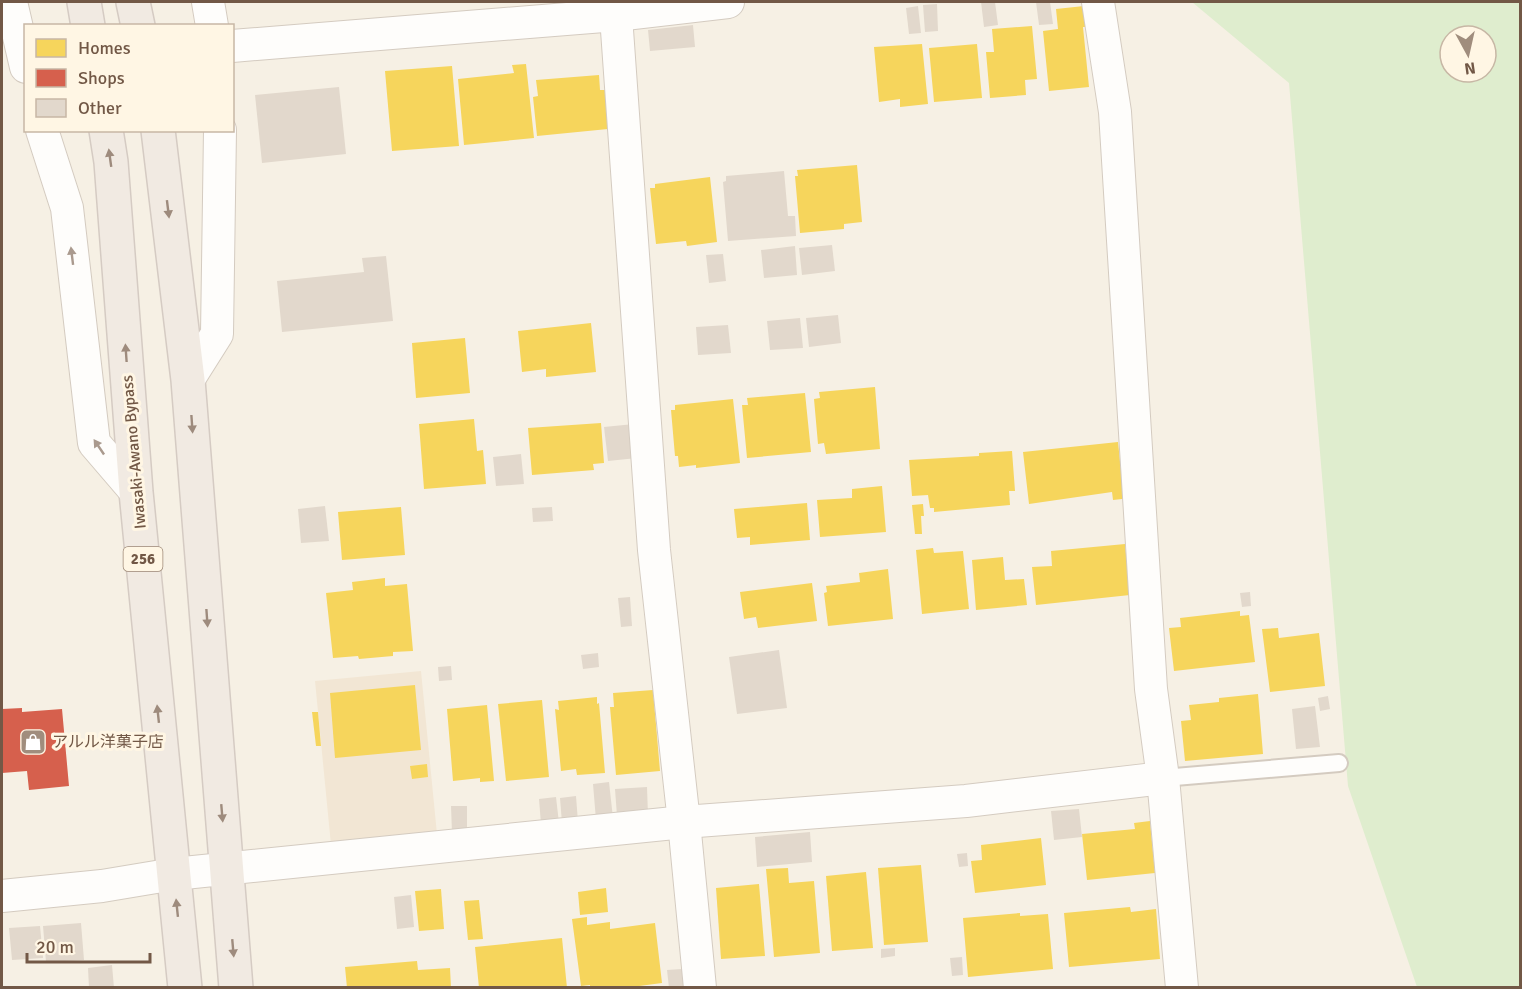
<svg xmlns="http://www.w3.org/2000/svg" width="1522" height="989" font-family="Signika,'Noto Sans JP',sans-serif">
	<style>
		.residential { fill: #f2e6d4 }
		.green { fill: #dfedce; fill-rule: evenodd }
		.homes { fill: #f6d55c }
		.shops { fill: #d6604d }
		.building { fill: #e2d8cc }
		.lines { fill: none; stroke-linecap: round; stroke-linejoin: round }
		.service-casing { stroke: #d4cbc0; stroke-width: 20 }
		.minor-casing { stroke: #d4cbc0; stroke-width: 34 }
		.trunk-casing { stroke: #d5cbc3; stroke-width: 36 }
		.service { stroke: #fefdfb; stroke-width: 16 }
		.minor { stroke: #fefdfb; stroke-width: 32 }
		.trunk { stroke: #f1eae2; stroke-width: 33 }
		.oneway { fill: #9e8b7d }
		.oneway2 { fill: #aa9a8e }
		.labels { text-anchor: middle; dominant-baseline: central; stroke-width: 6; stroke-linejoin: round; paint-order: stroke }
		.shield { fill: #fff6e4; stroke: #9c8775; stroke-width: 1.5 }
		.shield-label { font-size: 15px; font-weight: bold; fill: #725846 }
		.street-label { font-size: 16px; fill: #725846; stroke: #fff6e4 }
		.poi-label { font-size: 16px; fill: #725846; stroke: #fff6e4; text-anchor: start }
	</style>
	<rect width="100%" height="100%" fill="#f6f0e4"/>
	<polygon class="residential" points="421,671 437,834 331,845 315,681"/>
	<path class="green" d="M1192,2H1520V987H1417L1348,786L1289,83ZM1450,36H1486V72H1450Z"/>
	<g class="homes">
		<polygon points="1084,6 1087,27 1083,27 1089,87 1049,91 1043,31 1058,29 1056,9"/>
		<polygon points="1032,26 1037,79 1025,80 1026,95 990,98 986,52 994,52 992,29"/>
		<polygon points="922,44 928,104 900,107 900,99 879,102 874,47"/>
		<polygon points="977,44 982,98 934,102 929,48"/>
		<polygon points="526,64 534,138 464,145 458,79 514,73 512,65"/>
		<polygon points="452,66 459,146 392,151 385,71"/>
		<polygon points="599,75 600,90 605,90 608,129 537,136 533,97 538,96 536,80"/>
		<polygon points="857,165 862,222 844,224 844,229 800,233 795,176 798,176 797,170"/>
		<polygon points="710,177 717,242 687,246 686,241 656,244 650,188 655,188 655,184"/>
		<polygon points="591,323 596,372 546,377 546,369 522,372 518,331"/>
		<polygon points="465,338 470,393 416,398 412,343"/>
		<polygon points="875,387 880,449 826,454 824,443 818,444 814,399 820,398 819,392"/>
		<polygon points="805,393 811,452 747,458 742,405 748,405 747,398"/>
		<polygon points="733,399 740,463 696,468 696,465 679,467 678,456 675,456 671,410 675,410 675,405"/>
		<polygon points="474,419 477,451 483,450 486,484 424,489 419,424"/>
		<polygon points="601,423 604,463 593,464 594,470 532,475 528,428"/>
		<polygon points="1118,442 1121,471 1126,471 1128,493 1122,499 1113,500 1112,492 1029,504 1023,452"/>
		<polygon points="1012,451 1015,491 1009,491 1010,505 934,512 934,508 930,508 928,495 912,496 909,460 979,456 979,453"/>
		<polygon points="882,486 886,532 820,537 817,500 852,498 852,489"/>
		<polygon points="807,503 810,540 750,545 750,537 737,538 734,509"/>
		<polygon points="923,504 924,516 921,516 922,534 915,534 912,505"/>
		<polygon points="401,507 405,555 342,560 338,512"/>
		<polygon points="1125,544 1130,595 1036,605 1032,567 1052,566 1051,551"/>
		<polygon points="933,548 934,553 963,551 969,609 922,614 916,550"/>
		<polygon points="1003,557 1005,580 1024,579 1027,605 976,610 972,560"/>
		<polygon points="888,569 893,619 828,626 824,593 827,592 826,586 860,582 859,573"/>
		<polygon points="385,578 385,586 407,584 413,651 393,652 393,656 359,659 358,656 333,658 326,593 353,590 352,582"/>
		<polygon points="812,583 817,621 758,628 756,617 744,619 740,592"/>
		<polygon points="1240,611 1240,616 1249,615 1255,662 1174,671 1169,628 1181,627 1180,618"/>
		<polygon points="1278,628 1279,638 1319,633 1325,686 1270,692 1262,629"/>
		<polygon points="415,685 421,750 335,758 330,693"/>
		<polygon points="653,690 660,771 616,775 610,707 614,707 613,693"/>
		<polygon points="1258,694 1263,754 1185,761 1181,721 1191,720 1189,705 1219,702 1219,698"/>
		<polygon points="597,697 597,704 599,703 605,773 577,775 576,769 561,771 555,709 559,710 558,701"/>
		<polygon points="542,700 549,777 506,781 498,704"/>
		<polygon points="487,705 494,781 480,782 480,778 453,781 447,709"/>
		<polygon points="312,712 318,712 321,746 316,746"/>
		<polygon points="427,764 428,777 412,779 410,766"/>
		<polygon points="1150,821 1155,873 1087,880 1082,834 1135,829 1134,823"/>
		<polygon points="1041,838 1046,885 975,893 971,861 982,860 981,845"/>
		<polygon points="921,865 928,942 884,945 878,868"/>
		<polygon points="788,868 789,883 814,881 820,953 774,957 766,869"/>
		<polygon points="866,872 873,948 832,951 826,876"/>
		<polygon points="759,884 765,956 721,959 716,888"/>
		<polygon points="606,888 608,912 580,915 578,892"/>
		<polygon points="441,889 444,929 419,931 415,891"/>
		<polygon points="479,900 483,939 468,940 464,901"/>
		<polygon points="1130,907 1131,912 1156,909 1160,959 1069,967 1064,913"/>
		<polygon points="1020,913 1020,916 1048,914 1053,969 968,977 963,918"/>
		<polygon points="587,917 587,925 610,922 610,929 655,923 662,983 624,988 590,988 590,985 581,986 572,919"/>
		<polygon points="562,938 567,988 479,988 475,947"/>
		<polygon points="417,961 418,970 450,968 451,988 347,988 345,967"/>
	</g>
	<polygon class="shops" points="22,708 22,712 62,709 69,786 29,790 27,771 2,773 2,709"/>
	<g class="building">
		<polygon points="981,2 995,2 998,25 984,27"/>
		<polygon points="1036,2 1050,2 1053,24 1039,25"/>
		<polygon points="937,4 938,31 925,32 923,5"/>
		<polygon points="918,6 921,33 909,34 906,8"/>
		<polygon points="693,25 695,47 650,51 648,30"/>
		<polygon points="339,87 346,154 262,163 255,95"/>
		<polygon points="784,171 788,216 795,216 796,236 728,241 723,182 726,181 726,176"/>
		<polygon points="832,245 835,271 802,275 799,248"/>
		<polygon points="795,246 797,275 764,278 761,250"/>
		<polygon points="723,254 726,281 709,283 706,255"/>
		<polygon points="386,256 393,321 282,332 277,281 364,272 362,258"/>
		<polygon points="838,315 841,343 809,347 806,318"/>
		<polygon points="800,318 803,348 770,350 767,321"/>
		<polygon points="728,325 731,353 698,355 696,327"/>
		<polygon points="634,424 637,458 608,461 604,427"/>
		<polygon points="521,454 524,484 496,486 493,457"/>
		<polygon points="325,506 329,541 301,543 298,509"/>
		<polygon points="552,507 553,521 533,522 532,508"/>
		<polygon points="1250,592 1251,606 1242,607 1240,593"/>
		<polygon points="630,597 632,626 621,627 618,598"/>
		<polygon points="779,650 787,708 737,714 729,657"/>
		<polygon points="598,653 599,667 583,669 581,655"/>
		<polygon points="451,666 452,680 439,681 438,667"/>
		<polygon points="1328,696 1330,709 1320,711 1318,698"/>
		<polygon points="1315,706 1320,747 1296,749 1292,709"/>
		<polygon points="609,782 613,818 596,820 593,784"/>
		<polygon points="647,787 648,815 617,816 615,789"/>
		<polygon points="576,796 578,822 562,823 560,798"/>
		<polygon points="556,797 559,823 541,824 539,799"/>
		<polygon points="451,806 467,806 467,833 452,833"/>
		<polygon points="1079,809 1082,837 1054,840 1051,811"/>
		<polygon points="810,832 812,862 757,867 755,837"/>
		<polygon points="967,853 968,866 959,867 957,854"/>
		<polygon points="411,895 414,927 397,929 394,897"/>
		<polygon points="81,923 84,960 46,962 43,926"/>
		<polygon points="40,926 43,958 12,960 9,928"/>
		<polygon points="895,948 895,956 881,958 881,949"/>
		<polygon points="962,957 963,975 952,976 950,958"/>
		<polygon points="112,965 114,988 89,988 88,968"/>
		<polygon points="682,969 684,988 669,988 667,970"/>
	</g>
	<g class="lines">
		<g class="service-casing">
			<polyline id="service" points="1163,778 1339,763"/>
		</g>
		<g class="minor-casing">
			<g id="minor">
				<polyline points="11,2 26,67"/>
				<polyline points="208,2 212,26"/>
				<polyline points="615,2 654,550 684,822 700,988"/>
				<polyline points="1098,2 1115,112 1151,689 1163,778 1182,988"/>
				<polyline points="232,46 616,15 728,2"/>
				<polyline points="42,130 67,208 94,443 136,492"/>
				<polyline points="188,380 217,334 220,130"/>
				<polyline points="2,896 102,886 174,874 684,822 966,801 1163,778"/>
			</g>
		</g>
		<g class="trunk-casing">
			<g id="trunk">
				<polyline points="84,2 88,26"/>
				<polyline points="133,2 138,26"/>
				<polyline points="106,130 111,162 136,492 185,988"/>
				<polyline points="158,130 188,380 236,988"/>
			</g>
		</g>
		<use href="#service" class="service"/>
		<use href="#minor" class="minor"/>
		<use href="#trunk" class="trunk"/>
	</g>
	<defs><path id="oneway-solid" d="M-6-.8H1V-3.2L6.5 0L1 3.2V.8H-6Z" transform="scale(1.5)"/></defs>
	<g class="oneway">
		<use href="#oneway-solid" transform="translate(110 158) rotate(-98)"/>
		<use href="#oneway-solid" transform="translate(168 209) rotate(83)"/>
		<use href="#oneway-solid" transform="translate(126 353) rotate(-94)"/>
		<use href="#oneway-solid" transform="translate(192 424) rotate(86)"/>
		<use href="#oneway-solid" transform="translate(207 618) rotate(86)"/>
		<use href="#oneway-solid" transform="translate(158 714) rotate(-96)"/>
		<use href="#oneway-solid" transform="translate(222 813) rotate(85)"/>
		<use href="#oneway-solid" transform="translate(177 908) rotate(-96)"/>
		<use href="#oneway-solid" transform="translate(233 948) rotate(85)"/>
	</g>
	<g class="oneway2">
		<use href="#oneway-solid" transform="translate(72 256) rotate(-97)"/>
		<use href="#oneway-solid" transform="translate(99 447) rotate(-124)"/>
	</g>
	<defs>
		<g id="shop-square" transform="scale(1.35)"><rect x="-9" y="-9" width="18" height="18" rx="4" fill="#a08d7d" stroke="#fff6e4"/><path d="M-5-2.5h2.3a2.7 3.5 0 0 1 5.4 0H5L5.5 6h-11ZM-1.5-2.5h3a1.5 2.3 0 0 0-3 0Z" fill="#fff"/></g>
	</defs>
	<g fill-rule="evenodd">
		<use href="#shop-square" x="33" y="742"/>
	</g>
	<g class="labels">
		<rect class="shield" x="123.5" y="547" width="39" height="24" rx="4.5"/>
		<g class="shield-label">
			<text x="143" y="559">256</text>
		</g>
		<g class="street-label">
			<text transform="translate(134 452) rotate(-95)">Iwasaki-Awano Bypass</text>
		</g>
		<g class="poi-label">
			<text x="52" y="742">アルル洋菓子店</text>
		</g>
	</g>
	<rect width="1522" height="989" fill="none" stroke="#725846" stroke-width="6"/>
	<rect x="24" y="24" width="210" height="108" fill="#fff6e4" stroke="#c7b7a5" stroke-width="1.5"/>
	<rect x="36" y="39" width="30" height="18" fill="#f6d55c" stroke="#c7b7a5" stroke-width="1.5"/>
	<text x="78" y="54" font-size="18" fill="#725846">Homes</text>
	<rect x="36" y="69" width="30" height="18" fill="#d6604d" stroke="#c7b7a5" stroke-width="1.5"/>
	<text x="78" y="84" font-size="18" fill="#725846">Shops</text>
	<rect x="36" y="99" width="30" height="18" fill="#e2d8cc" stroke="#c7b7a5" stroke-width="1.5"/>
	<text x="78" y="114" font-size="18" fill="#725846">Other</text>
	<g transform="translate(1468 54) rotate(172)"><circle r="28" fill="#fff6e4" stroke="#c7b7a5" stroke-width="1.5"/>
	<path d="M0-4.5L10 22L0 15L-10 22Z" fill="#a08d7d"/>
	<text y="-9" font-size="16" font-weight="bold" text-anchor="middle" fill="#725846">N</text>
	</g>
	<path d="M27 953v9h123v-9" fill="none" stroke="#725846" stroke-width="3"/>
	<text x="36" y="953" font-size="18" fill="#725846" stroke="#fff6e4" stroke-width="4.5" paint-order="stroke">20 m</text>
</svg>
